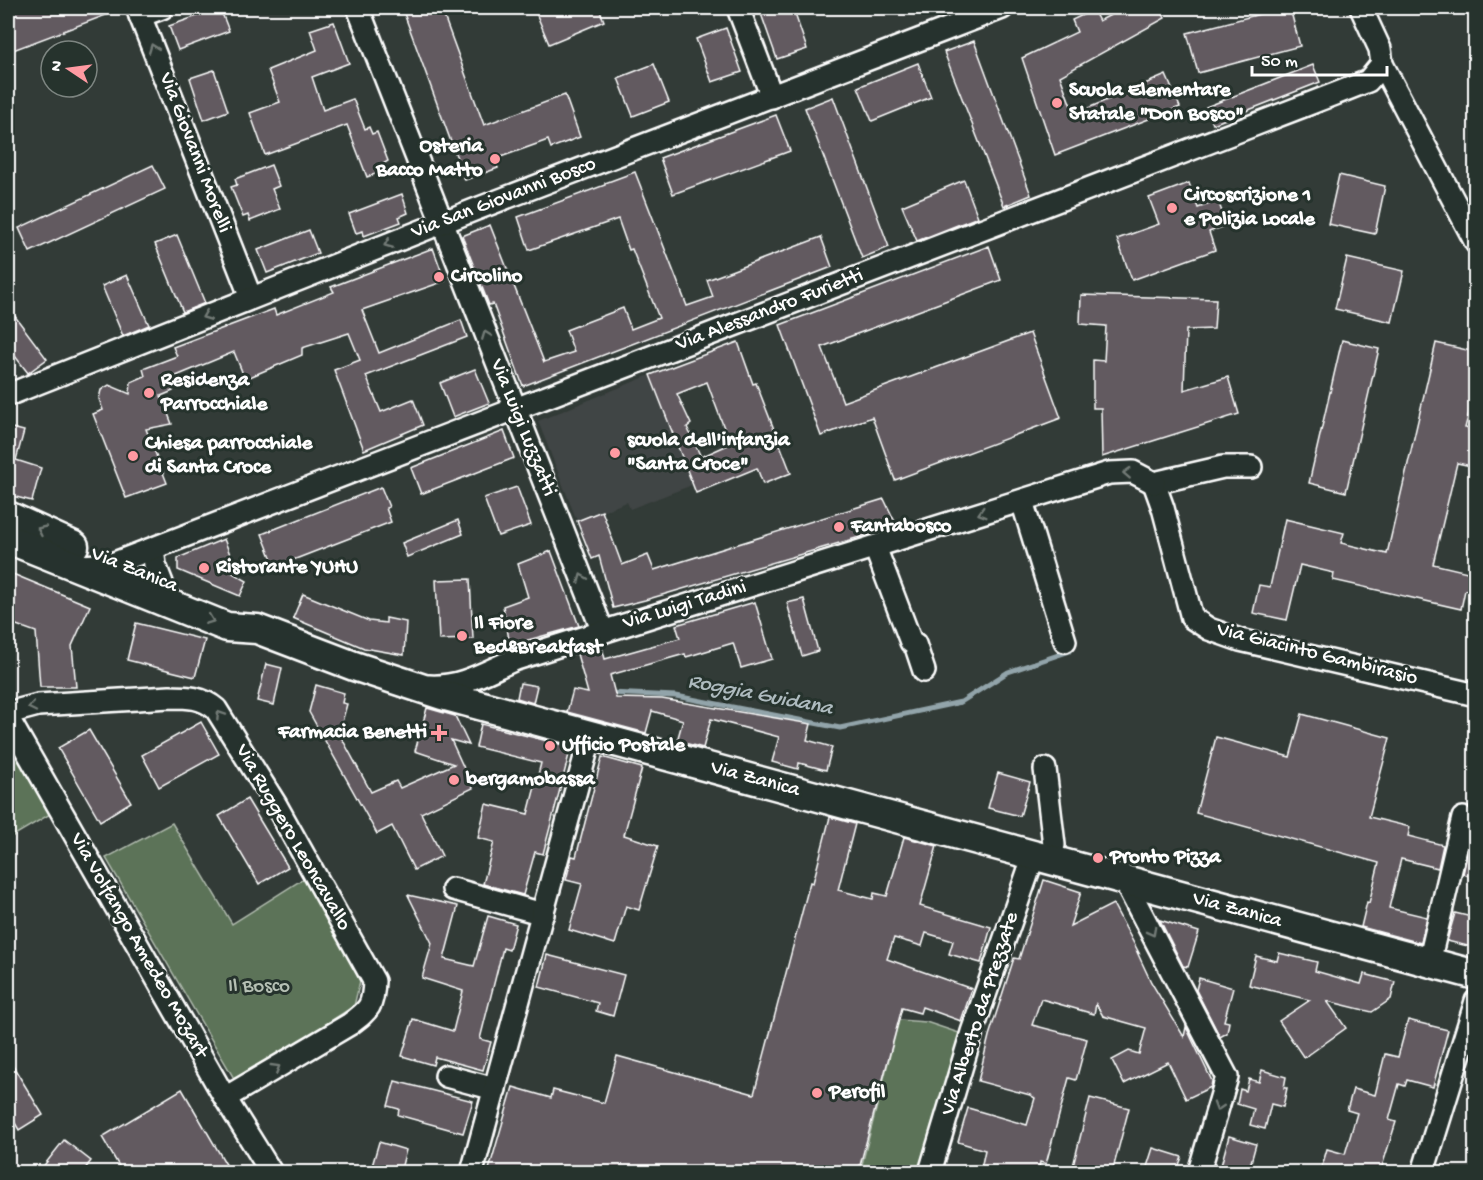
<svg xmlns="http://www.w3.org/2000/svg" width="1483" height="1180" font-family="'Gochi Hand',sans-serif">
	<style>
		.built { fill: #404444 }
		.green { fill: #5c7358; stroke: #aeb9ac; stroke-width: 1.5 }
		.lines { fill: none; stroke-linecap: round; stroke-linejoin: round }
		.stream { stroke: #92a4aa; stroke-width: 5 }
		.building { fill: #625a61; stroke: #fff; stroke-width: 1.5; fill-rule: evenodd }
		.minor-casing { stroke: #fff; stroke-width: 26 }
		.secondary-casing { stroke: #fff; stroke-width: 33 }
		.minor { stroke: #26332d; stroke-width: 21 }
		.secondary { stroke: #26332d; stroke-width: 28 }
		.oneway { stroke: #727a76 }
		.poi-dot { fill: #ff9aa2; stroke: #26332d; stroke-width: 2 }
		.labels { text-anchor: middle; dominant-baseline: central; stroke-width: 6; stroke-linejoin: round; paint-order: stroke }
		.poi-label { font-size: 21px; font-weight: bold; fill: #fff; stroke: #26332d; text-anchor: start }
		.street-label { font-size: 21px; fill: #fff; stroke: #26332d }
		.park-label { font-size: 21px; fill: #b6c0b4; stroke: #26332d }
		.water-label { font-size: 22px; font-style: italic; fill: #aebbbf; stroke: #26332d }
	</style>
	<rect width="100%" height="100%" fill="#323b37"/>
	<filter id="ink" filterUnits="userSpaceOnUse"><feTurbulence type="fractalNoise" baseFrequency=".0167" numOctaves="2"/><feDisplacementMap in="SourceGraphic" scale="12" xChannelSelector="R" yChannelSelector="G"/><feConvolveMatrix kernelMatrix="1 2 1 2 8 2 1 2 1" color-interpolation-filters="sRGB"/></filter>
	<g filter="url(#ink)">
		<polygon class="built" points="650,375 692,485 630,509 627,502 577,521 538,421"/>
		<g class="green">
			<polygon points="8,736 52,813 8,839"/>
			<polygon points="172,823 232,924 306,877 360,981 354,1006 236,1082 106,858"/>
			<polygon points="899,1020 926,1022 965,1035 927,1172 860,1172"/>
		</g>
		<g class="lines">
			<polyline class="stream" points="610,693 676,696 840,728 961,702 1008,672 1070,651"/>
		</g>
		<g class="building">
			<polygon points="8,8 122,8 122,9 8,52"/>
			<polygon points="220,8 229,31 178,50 169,26"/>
			<polygon points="402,8 441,8 484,125 565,95 580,137 551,148 548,140 495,159 498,168 465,180"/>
			<polygon points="550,8 599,8 604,21 549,44 536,13"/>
			<polygon points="759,8 793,8 807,49 777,59"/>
			<polygon points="1124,8 1160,8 1165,18 1060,76 1074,114 1166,75 1180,107 1055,155 1022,58 1077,32 1072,20 1093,10 1099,21"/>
			<polygon points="1283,8 1290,8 1300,46 1198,73 1187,33"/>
			<polygon points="334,22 349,63 312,77 323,110 353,99 365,129 369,127 372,134 377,132 388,161 383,164 385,170 367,177 347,125 265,155 250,113 280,102 268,70 317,50 310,30"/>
			<polygon points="726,28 742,72 712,82 696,39"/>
			<polygon points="974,41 1031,195 1004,206 944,52"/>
			<polygon points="918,63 931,97 872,121 858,87"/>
			<polygon points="654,64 669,102 633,116 618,78"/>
			<polygon points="1313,65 1320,82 1213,124 1206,107"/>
			<polygon points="214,70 228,111 204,120 190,78"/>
			<polygon points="833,97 889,247 862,258 805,108"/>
			<polygon points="776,115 790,151 673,194 660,158"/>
			<polygon points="153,165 165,189 30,252 19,228"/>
			<polygon points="271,165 279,186 272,189 280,209 250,221 248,215 243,217 231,187 237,185 235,179"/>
			<polygon points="635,172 687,306 713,297 707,280 821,237 832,267 523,386 493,304 489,305 462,236 490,225 544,362 574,352 566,330 623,308 631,329 659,318 632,249 629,250 618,219 529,250 518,217 605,185 605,183"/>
			<polygon points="1339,175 1385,186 1375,234 1328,224"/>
			<polygon points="964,180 978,217 917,241 902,206"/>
			<polygon points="1189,183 1198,208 1218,201 1227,225 1209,232 1215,250 1132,280 1117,239 1159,224 1149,198"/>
			<polygon points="402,194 408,213 399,217 401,222 364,236 363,231 356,233 349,214"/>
			<polygon points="309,230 318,253 267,273 258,250"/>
			<polygon points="177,235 205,303 183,312 155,244"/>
			<polygon points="989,246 1001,280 822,347 843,402 1030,333 1061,418 895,480 872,417 821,436 780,325"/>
			<polygon points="433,248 445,281 362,310 379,353 461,320 467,337 366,376 381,412 413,399 423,425 364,450 334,370 360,360 349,333 302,348 302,355 245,379 234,352 169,379 173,391 161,396 172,424 146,429 167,483 126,498 93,414 103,410 99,399 101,390 109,385 130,394 131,382 145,376 143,369 177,356 173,347 274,309 276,315 334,292 331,287"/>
			<polygon points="1347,258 1404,271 1392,322 1335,309"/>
			<polygon points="127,275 149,325 123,336 102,286"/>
			<polygon points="1081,295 1216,299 1214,329 1186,330 1184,390 1228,377 1239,414 1102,457 1101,408 1093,408 1093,360 1104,361 1106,326 1080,324"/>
			<polygon points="8,307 47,359 28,373 8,347"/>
			<polygon points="1342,340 1379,349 1346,492 1309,483"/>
			<path d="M738,342L753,384L756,383L791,473L763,484L757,468L696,493L650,375ZM707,382L730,444L701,457L687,427L691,424L677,394Z"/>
			<polygon points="1436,343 1476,352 1476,397 1473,397 1465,428 1476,430 1476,467 1457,463 1433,564 1476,574 1476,592 1465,590 1461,609 1333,580 1334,573 1300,565 1287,620 1253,613 1259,585 1270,587 1285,519 1344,533 1341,543 1387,554"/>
			<polygon points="475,369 489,403 453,417 440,383"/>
			<polygon points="8,427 24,431 16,460 41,468 32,501 8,495"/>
			<polygon points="504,431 514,458 421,494 411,468"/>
			<polygon points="381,487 389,507 386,508 391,522 275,567 262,534"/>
			<polygon points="517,487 531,525 498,536 484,498"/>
			<polygon points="884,499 897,526 645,600 613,608 599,556 592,559 577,521 602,511 622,565 648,555 654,570"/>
			<polygon points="458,520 463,534 407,557 402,543"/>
			<polygon points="224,539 231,557 231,572 247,581 240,596 178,570 178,558"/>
			<polygon points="551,551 579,626 510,645 503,606 528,597 518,564"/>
			<polygon points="8,572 90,606 72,646 76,687 40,687 36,632 8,622"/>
			<polygon points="470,579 473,639 439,640 436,580"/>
			<polygon points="303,594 369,621 386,623 386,618 406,622 404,655 364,648 293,618"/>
			<polygon points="804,599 818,651 802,656 787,603"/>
			<polygon points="755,602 772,659 741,668 733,643 686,657 685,654 610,675 616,698 662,699 811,724 807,740 832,747 826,770 799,763 798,769 772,762 779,737 711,719 703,748 677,741 683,720 652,711 646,733 567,712 573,690 588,693 577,654 602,647 605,659 680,638 676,625"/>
			<polygon points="136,623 205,640 195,677 127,660"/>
			<polygon points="266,664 282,668 274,705 257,701"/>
			<polygon points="520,683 537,686 533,703 517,698"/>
			<polygon points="316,685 344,693 342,703 347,704 339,733 371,792 396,781 400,788 454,764 415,751 427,708 455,716 469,745 451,740 473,788 421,813 442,856 414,870 392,826 377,834 309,712"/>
			<polygon points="1302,714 1390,738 1369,817 1410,827 1408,836 1443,845 1438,868 1401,859 1389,908 1427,917 1421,943 1361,927 1367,902 1369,903 1379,863 1196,813 1216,737 1290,757"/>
			<polygon points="201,722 219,754 159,787 142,755"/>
			<polygon points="481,724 571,747 543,854 535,852 523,895 483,884 494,842 478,838 486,804 528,814 541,763 476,747"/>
			<polygon points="89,730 131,802 100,821 58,748"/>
			<polygon points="602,757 642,768 624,835 658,846 639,910 626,906 615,944 569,930 582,884 566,880 572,856 576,857"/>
			<polygon points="998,773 1030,782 1020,816 988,808"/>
			<polygon points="247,799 288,867 259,884 219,816"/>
			<polygon points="830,817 855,824 838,890 873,899 874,893 887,896 904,837 937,846 920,906 991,927 981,963 949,954 953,941 926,933 922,946 894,938 887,959 972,989 961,1021 922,1007 920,1013 902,1008 858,1173 488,1173 513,1087 551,1098 553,1090 604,1103 617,1056 754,1094 810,882 813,883"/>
			<polygon points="1468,851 1476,853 1476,878 1463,874"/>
			<polygon points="1044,880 1081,892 1070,926 1113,904 1139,953 1137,952 1151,982 1184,1037 1186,1027 1212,1081 1211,1087 1186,1099 1168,1062 1124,1084 1112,1060 1129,1051 1139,1054 1146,1028 1103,1016 1096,1004 1094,1014 1041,999 1032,1025 1087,1039 1076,1080 1069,1078 1046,1164 1040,1162 1038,1173 980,1173 985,1150 958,1142 968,1108 1027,1125 1035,1098 1030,1095 978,1081 989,1036 1004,989 1014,958 1019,959"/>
			<polygon points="408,895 458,906 444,959 474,966 488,916 516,924 509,950 503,948 480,1039 491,1042 483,1070 435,1057 433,1065 402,1056 413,1019 453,1031 463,991 422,978 432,943"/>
			<polygon points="1455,913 1476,918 1476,948 1447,941"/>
			<polygon points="1160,920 1199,932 1188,967 1183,966"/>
			<polygon points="1279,953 1317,962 1315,971 1361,984 1364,974 1395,982 1391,999 1372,1012 1327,1001 1346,1028 1304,1058 1279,1021 1310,1000 1249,985 1256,956 1277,961"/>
			<polygon points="547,955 624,975 613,1016 596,1011 598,1003 539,987"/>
			<polygon points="1199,978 1233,988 1224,1021 1229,1022 1227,1033 1220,1037 1196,990"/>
			<polygon points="1408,1020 1448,1030 1433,1087 1407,1080 1405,1086 1399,1084 1389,1120 1396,1122 1380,1173 1320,1173 1327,1149 1345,1154 1357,1113 1347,1110 1353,1089 1375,1095 1385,1054 1398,1057"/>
			<polygon points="8,1058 43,1115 19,1130 8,1111"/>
			<polygon points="1262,1070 1286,1077 1284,1088 1287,1088 1283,1107 1271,1104 1265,1129 1250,1125 1254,1109 1237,1104 1240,1089 1246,1091 1249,1079 1259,1082"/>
			<polygon points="395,1081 473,1101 463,1133 398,1115 399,1109 388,1106"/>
			<polygon points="182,1089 231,1173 123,1173 102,1137"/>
			<polygon points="1090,1098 1129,1108 1112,1173 1098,1173 1073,1166"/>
			<polygon points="1229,1136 1256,1144 1248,1173 1219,1173"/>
			<polygon points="64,1140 91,1161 82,1173 38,1173"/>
			<polygon points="379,1142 406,1150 400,1173 372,1166"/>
			<polygon points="1153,1148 1182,1157 1176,1173 1145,1173"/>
		</g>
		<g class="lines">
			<g class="minor-casing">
				<g id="minor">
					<polyline points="137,8 251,298"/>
					<polyline points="358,8 603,632"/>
					<polyline points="738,8 772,97"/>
					<polyline points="1361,8 1380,49 1382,64 1476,243"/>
					<polyline points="140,16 162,8"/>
					<polyline points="8,395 474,210 1002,8"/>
					<polyline points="1154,483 1163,508 1192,618 1209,629 1240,640 1476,695"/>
					<polyline points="1154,483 1223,467 1251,467"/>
					<polyline points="1022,501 1065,641"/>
					<polyline points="875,547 911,642 915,644 924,671"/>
					<polyline points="153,549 155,565 162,583"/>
					<polyline points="82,566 112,564 1340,92 1368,81 1382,64"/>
					<path d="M429,686C462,688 487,671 516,659L1109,473L1133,472L1154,483"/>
					<path d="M8,713L38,705L170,697C188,697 202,697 216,709L276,805L374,981C373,1006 370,1009 350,1024L225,1098"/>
					<polyline points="8,718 225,1098 271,1172"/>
					<polyline points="1045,769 1054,845 1049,860"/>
					<polyline points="1124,880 1227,1077 1199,1172"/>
					<polyline points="453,889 543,914"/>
					<polyline points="1426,962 1431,954 1463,818"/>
					<polyline points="446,1076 495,1089"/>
					<polyline points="472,1172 591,735"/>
					<polyline points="930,1172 972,1032 1034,855"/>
					<polyline points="1423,1172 1476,1001"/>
				</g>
			</g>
			<g class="secondary-casing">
				<g id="secondary">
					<polyline points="8,516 74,546"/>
					<polyline points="8,539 227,627 257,629 354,666 442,695 1476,975"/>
				</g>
			</g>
			<use href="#minor" class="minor"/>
			<use href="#secondary" class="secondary"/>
		</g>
		<defs><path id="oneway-chevron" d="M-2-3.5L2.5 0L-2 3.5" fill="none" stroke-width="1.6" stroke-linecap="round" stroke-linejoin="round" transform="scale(1.5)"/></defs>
		<g class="oneway">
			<use href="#oneway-chevron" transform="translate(153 48) rotate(-111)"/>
			<use href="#oneway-chevron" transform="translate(388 244) rotate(158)"/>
			<use href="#oneway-chevron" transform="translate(206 316) rotate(158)"/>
			<use href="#oneway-chevron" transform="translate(486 335) rotate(-111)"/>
			<use href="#oneway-chevron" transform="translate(1127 473) rotate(-177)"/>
			<use href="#oneway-chevron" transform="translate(982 513) rotate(163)"/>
			<use href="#oneway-chevron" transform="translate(41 530) rotate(-155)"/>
			<use href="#oneway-chevron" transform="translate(582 578) rotate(-112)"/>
			<use href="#oneway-chevron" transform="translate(210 620) rotate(21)"/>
			<use href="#oneway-chevron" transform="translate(32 707) rotate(168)"/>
			<use href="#oneway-chevron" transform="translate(220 715) rotate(-124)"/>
			<use href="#oneway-chevron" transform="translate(1152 932) rotate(62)"/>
			<use href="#oneway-chevron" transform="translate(276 1068) rotate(-31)"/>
			<use href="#oneway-chevron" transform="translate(1218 1107) rotate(107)"/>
		</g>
	</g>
	<g class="poi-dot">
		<circle cx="1057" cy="103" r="6"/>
		<circle cx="495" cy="159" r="6"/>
		<circle cx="1172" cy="208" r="6"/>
		<circle cx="439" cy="277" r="6"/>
		<circle cx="149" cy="393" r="6"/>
		<circle cx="615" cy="453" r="6"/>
		<circle cx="133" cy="456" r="6"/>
		<circle cx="839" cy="527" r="6"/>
		<circle cx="204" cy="568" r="6"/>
		<circle cx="462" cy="636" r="6"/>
		<path d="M436 724h6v6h6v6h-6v6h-6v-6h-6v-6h6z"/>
		<circle cx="550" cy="746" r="6"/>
		<circle cx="454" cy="780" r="6"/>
		<circle cx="1098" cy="858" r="6"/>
		<circle cx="817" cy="1093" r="6"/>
	</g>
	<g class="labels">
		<g class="poi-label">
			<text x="1069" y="91">Scuola Elementare<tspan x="1069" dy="24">Statale "Don Bosco"</tspan></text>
			<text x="483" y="147" text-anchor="end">Osteria<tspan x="483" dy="24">Bacco Matto</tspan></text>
			<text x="1184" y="196">Circoscrizione 1<tspan x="1184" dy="24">e Polizia Locale</tspan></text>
			<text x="451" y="277">Circolino</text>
			<text x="161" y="381">Residenza<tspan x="161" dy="24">Parrocchiale</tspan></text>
			<text x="627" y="441">scuola dell'infanzia<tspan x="627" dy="24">"Santa Croce"</tspan></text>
			<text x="145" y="444">Chiesa parrocchiale<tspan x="145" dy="24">di Santa Croce</tspan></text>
			<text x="851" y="527">Fantabosco</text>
			<text x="216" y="568">Ristorante YUHU</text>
			<text x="474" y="624">Il Fiore<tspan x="474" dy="24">Bed&amp;Breakfast</tspan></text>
			<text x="427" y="733" text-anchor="end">Farmacia Benetti</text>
			<text x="562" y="746">Ufficio Postale</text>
			<text x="466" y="780">bergamobassa</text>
			<text x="1110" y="858">Pronto Pizza</text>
			<text x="829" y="1093">Perofil</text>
		</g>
		<g class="street-label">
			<text transform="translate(194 153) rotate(69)">Via Giovanni Morelli</text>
			<text transform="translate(504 199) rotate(-21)">Via San Giovanni Bosco</text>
			<text transform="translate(770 311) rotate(-21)">Via Alessandro Furietti</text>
			<text transform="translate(522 428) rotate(68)">Via Luigi Luzzatti</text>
			<text transform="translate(134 571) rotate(22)">Via Zanica</text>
			<text transform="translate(685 606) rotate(-17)">Via Luigi Tadini</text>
			<text transform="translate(1317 655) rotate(14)">Via Giacinto Gambirasio</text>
			<text transform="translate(755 780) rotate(15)">Via Zanica</text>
			<text transform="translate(292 838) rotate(60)">Via Ruggero Leoncavallo</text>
			<text transform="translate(1237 911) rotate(15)">Via Zanica</text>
			<text transform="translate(138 946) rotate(60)">Via Volfango Amedeo Mozart</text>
			<text transform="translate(981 1014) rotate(-72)">Via Alberto da Prezzate</text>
		</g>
		<g class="park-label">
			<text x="259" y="987">Il Bosco</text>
		</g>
		<g class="water-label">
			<text transform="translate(760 696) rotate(11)">Roggia Guidana</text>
		</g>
	</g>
	<rect width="1483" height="1180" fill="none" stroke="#26332d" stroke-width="30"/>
	<rect x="15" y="15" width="1453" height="1150" fill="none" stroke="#fff" stroke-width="2" filter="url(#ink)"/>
	<g transform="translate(69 69) rotate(283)"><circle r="28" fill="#26332d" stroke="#7d8581" stroke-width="1.5"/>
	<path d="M0-4.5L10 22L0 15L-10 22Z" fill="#ff9aa2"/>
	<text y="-9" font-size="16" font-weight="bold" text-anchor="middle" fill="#ffffff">N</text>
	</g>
	<path d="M1252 66v9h135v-9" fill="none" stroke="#ffffff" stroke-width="3"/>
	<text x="1261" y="66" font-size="18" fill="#ffffff" stroke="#26332d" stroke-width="4.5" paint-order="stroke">50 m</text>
</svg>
